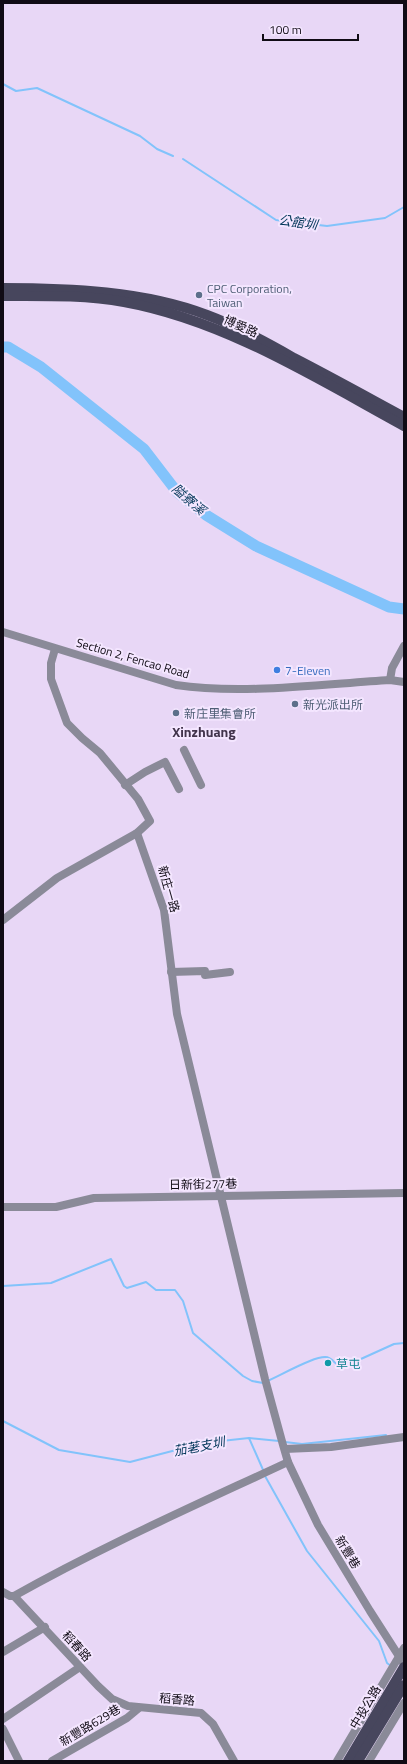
<svg xmlns="http://www.w3.org/2000/svg" width="407" height="1764" font-family="'Titillium Web','Noto Sans TC',sans-serif">
	<style>
		.lines { fill: none; stroke-linecap: round; stroke-linejoin: round }
		.stream { stroke: #82c3fb; stroke-width: 2 }
		.river { stroke: #82c3fb; stroke-width: 11 }
		.minor { stroke: #8a8a98; stroke-width: 8 }
		.major { stroke: #47465d; stroke-width: 10 }
		.service-dot { fill: #5c6f8a; stroke: #f4e6ff; stroke-width: 1.5 }
		.shop-dot { fill: #3f7fe0; stroke: #f4e6ff; stroke-width: 1.5 }
		.culture-dot { fill: #0f9aa8; stroke: #f4e6ff; stroke-width: 1.5 }
		.labels { text-anchor: middle; dominant-baseline: central; stroke-width: 4; stroke-linejoin: round; paint-order: stroke }
		.service-label { font-size: 12px; fill: #4e5e75; stroke: #f4e6ff; text-anchor: start }
		.street-label { font-size: 12px; fill: #100b15; stroke: #f4e6ff }
		.shop-label { font-size: 12px; fill: #366cbe; stroke: #f4e6ff; text-anchor: start }
		.culture-label { font-size: 12px; fill: #0d838f; stroke: #f4e6ff; text-anchor: start }
		.water-label { font-size: 13px; font-style: italic; fill: #013558; stroke: #f4e6ff }
		.quarter-label { font-size: 14px; font-weight: bold; fill: #42344c; stroke: #f4e6ff }
	</style>
	<rect width="100%" height="100%" fill="#e8d7f6"/>
	<g class="lines">
		<g class="stream">
			<polyline points="3,84 16,91 37,88 140,136 157,149 173,156"/>
			<polyline points="183,159 276,220 327,226 385,218 404,207"/>
			<polyline points="3,1286 51,1283 111,1259 124,1286 127,1288 146,1282 156,1290 175,1290 183,1301 193,1333 243,1376 252,1381 263,1383"/>
			<path d="M267,1381C278,1377 320,1352 329,1358C334,1360 336,1365 341,1368L394,1344L404,1343"/>
			<polyline points="3,1421 59,1450 130,1462 203,1443 249,1438 279,1441"/>
			<polyline points="249,1438 264,1472"/>
			<polyline points="285,1442 302,1444 386,1435"/>
			<polyline points="265,1476 307,1551 379,1641 387,1663 391,1666"/>
		</g>
		<polyline class="river" points="3,347 8,347 41,367 144,449 177,492 206,515 256,546 389,607 404,609"/>
		<g class="minor">
			<path d="M3,632L176,685C242,695 323,684 390,680L404,682"/>
			<polyline points="390,680 392,668 404,646"/>
			<polyline points="184,750 201,785"/>
			<polyline points="125,785 145,772 165,762 179,789"/>
			<polyline points="137,833 164,910 177,1014 265,1379 283,1445 288,1462 318,1525 370,1611 404,1664"/>
			<polyline points="3,920 57,878 137,833 150,821 138,799 100,753 82,738 67,723 51,679 51,663 55,649"/>
			<polyline points="171,972 205,971 205,975 230,972"/>
			<polyline points="3,1207 56,1207 94,1198 404,1193"/>
			<polyline points="285,1449 331,1447 404,1437"/>
			<polyline points="3,1592 10,1596 14,1596 98,1686 112,1699 128,1706 201,1713 213,1724 234,1761"/>
			<path d="M14,1596C103,1546 196,1505 288,1462"/>
			<polyline points="3,1652 45,1627"/>
			<polyline points="3,1719 80,1667"/>
			<polyline points="3,1729 19,1761"/>
			<polyline points="52,1761 127,1718 139,1708"/>
			<polyline points="337,1761 404,1648"/>
			<polyline points="369,1761 404,1703"/>
		</g>
		<g class="major">
			<path d="M3,288C69,288 145,291 207,315C237,326 266,342 294,358C331,377 367,397 404,417"/>
			<path d="M3,296C43,296 85,295 124,302C224,320 316,378 404,426"/>
			<polyline points="348,1761 404,1667"/>
			<polyline points="358,1761 404,1685"/>
		</g>
	</g>
	<g class="service-dot">
		<circle cx="199" cy="295" r="4"/>
		<circle cx="295" cy="704" r="4"/>
		<circle cx="176" cy="713" r="4"/>
	</g>
	<circle class="shop-dot" cx="277" cy="670" r="4"/>
	<circle class="culture-dot" cx="328" cy="1363" r="4"/>
	<g class="labels">
		<g class="service-label">
			<text x="207" y="288">CPC Corporation,<tspan x="207" dy="14">Taiwan</tspan></text>
			<text x="303" y="704">新光派出所</text>
			<text x="184" y="713">新庄里集會所</text>
		</g>
		<g class="street-label">
			<text transform="translate(241 326) rotate(24)">博愛路</text>
			<text transform="translate(133 658) rotate(16)">Section 2, Fencao Road</text>
			<text transform="translate(169 889) rotate(74)">新庄一路</text>
			<text transform="translate(203 1184) rotate(-1)">日新街277巷</text>
			<text transform="translate(348 1552) rotate(59)">新豐巷</text>
			<text transform="translate(77 1646) rotate(48)">稻春路</text>
			<text transform="translate(177 1699) rotate(5)">稻香路</text>
			<text transform="translate(365 1707) rotate(-59)">中投公路</text>
			<text transform="translate(90 1725) rotate(-31)">新豐路629巷</text>
		</g>
		<g class="shop-label">
			<text x="285" y="670">7-Eleven</text>
		</g>
		<g class="culture-label">
			<text x="336" y="1363">草屯</text>
		</g>
		<g class="water-label">
			<text transform="translate(298 222) rotate(8)">公館圳</text>
			<text transform="translate(189 499) rotate(41)">隘寮溪</text>
			<text transform="translate(199 1446) rotate(-11)">茄荖支圳</text>
		</g>
		<g class="quarter-label">
			<text x="204" y="731">Xinzhuang</text>
		</g>
	</g>
	<rect width="407" height="1764" fill="none" stroke="#100b15" stroke-width="8"/>
	<path d="M263 34v6h95v-6" fill="none" stroke="#100b15" stroke-width="2"/>
	<text x="269" y="34" font-size="12" fill="#100b15" stroke="#f4e6ff" stroke-width="3" paint-order="stroke">100 m</text>
</svg>
